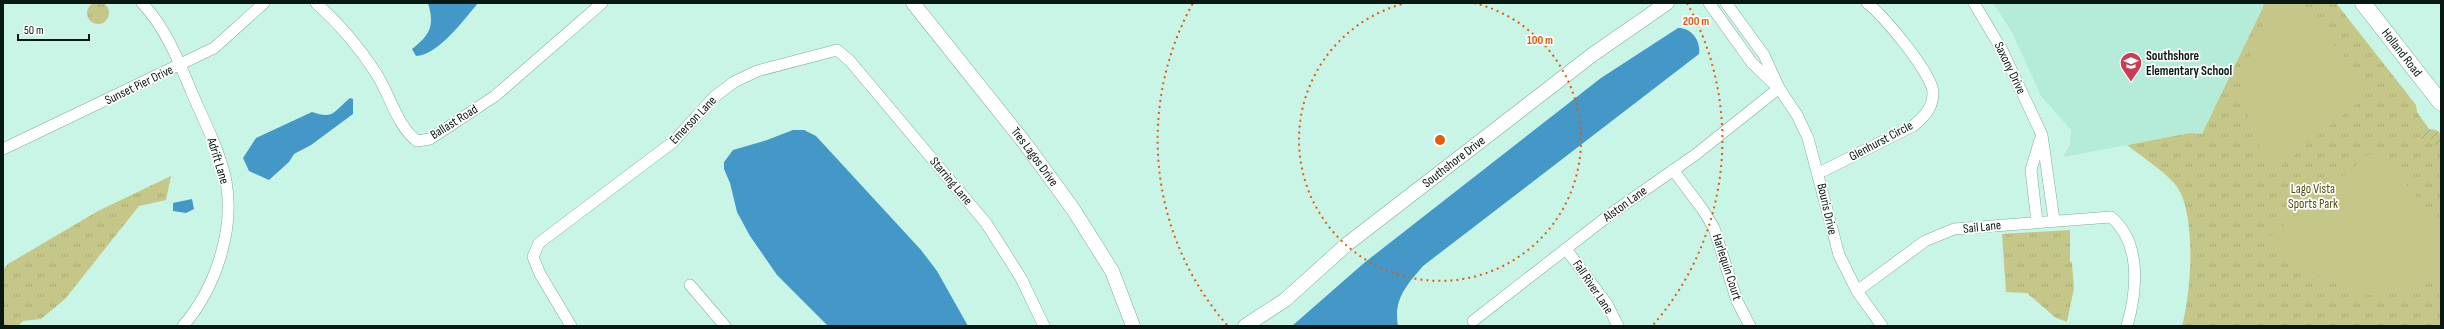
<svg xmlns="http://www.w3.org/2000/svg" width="2444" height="329" font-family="'Sofia Sans Condensed',sans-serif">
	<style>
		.built { fill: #b5ebd9 }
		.grass { fill: url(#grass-tufts) }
		.garden { fill: url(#garden-furrows) }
		.pitch { fill: #c5c788 }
		.water { fill: #4398c8 }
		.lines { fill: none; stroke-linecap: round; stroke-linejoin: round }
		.minor-casing { stroke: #81ab9e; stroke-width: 12 }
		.tertiary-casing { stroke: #81ab9e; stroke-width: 15 }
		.secondary-casing { stroke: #81ab9e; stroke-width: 17 }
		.minor { stroke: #fff; stroke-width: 11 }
		.tertiary { stroke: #fff; stroke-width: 14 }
		.secondary { stroke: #fff; stroke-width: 16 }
		.ring { fill: none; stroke: #e8590c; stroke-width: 2; stroke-dasharray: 2 4 }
		.labels { text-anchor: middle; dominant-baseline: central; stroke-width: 3.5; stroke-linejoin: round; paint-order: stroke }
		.street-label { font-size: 13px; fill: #081914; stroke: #fff }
		.poi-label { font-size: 13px; font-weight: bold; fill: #081914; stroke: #fff; text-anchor: start }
		.park-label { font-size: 13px; fill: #525212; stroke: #fff }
		.centre { fill: #e8590c; stroke: #fff; stroke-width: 2 }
		.ring-label { font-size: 12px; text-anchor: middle; font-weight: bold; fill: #e8590c; stroke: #fff; stroke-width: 3.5; stroke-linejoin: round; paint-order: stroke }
	</style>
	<defs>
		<pattern id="grass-tufts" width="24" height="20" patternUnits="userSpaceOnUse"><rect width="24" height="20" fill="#c5c788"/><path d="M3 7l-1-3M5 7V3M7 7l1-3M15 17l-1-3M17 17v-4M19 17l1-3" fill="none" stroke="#a8aa74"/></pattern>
		<pattern id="garden-furrows" width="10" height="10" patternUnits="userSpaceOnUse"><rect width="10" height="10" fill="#c5c788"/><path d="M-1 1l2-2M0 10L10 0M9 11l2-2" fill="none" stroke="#a8aa74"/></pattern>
	</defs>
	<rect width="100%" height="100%" fill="#c9f5e6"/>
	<polygon class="built" points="1993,3 2265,3 2202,134 2190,133 2063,157 2070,145 2071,130 2041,96 2012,32"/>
	<g class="grass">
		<circle cx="98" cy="13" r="11"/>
		<path d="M2265,3H2336L2416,105L2417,112L2429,129L2436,130L2441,137V326H2182C2191,295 2198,209 2174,183C2161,169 2142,157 2127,145L2190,133L2202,134Z"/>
		<polygon points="171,176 166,200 139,206 65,299 41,319 23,321 18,326 3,326 3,270 8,264 98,211"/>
		<polygon points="2070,230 2070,261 2072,263 2074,288 2067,322 2056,318 2027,293 2006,292 2002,234"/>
	</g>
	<polygon class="garden" points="2426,127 2429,130 2438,131 2441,135 2441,152 2429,137 2421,141 2421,134"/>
	<g class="pitch">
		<path d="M2281,3H2298C2311,18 2360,70 2364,86C2366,94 2360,100 2355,105L2277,169C2271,161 2263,153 2258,144C2235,100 2243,37 2281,3Z"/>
		<path d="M2369,154L2384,156L2441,228V276C2419,282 2399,292 2377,295C2356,298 2292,265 2278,250C2274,246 2272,241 2269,237Z"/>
	</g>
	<g class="water">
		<path d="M428,3H478C464,20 438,55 416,56L412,49C430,35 435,26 428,3Z"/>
		<path d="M1678,28C1692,28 1701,41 1699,54L1423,266C1407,285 1393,299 1398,326H1292L1364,263L1601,78Z"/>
		<path d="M350,98L353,99V114L311,145L294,154L289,162L269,180L249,171L243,158L256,138L312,112C334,120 334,111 350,98Z"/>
		<polygon points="793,130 804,130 816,136 921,250 937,271 968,326 828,326 777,275 750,236 737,212 730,183 724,169 724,162 733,150 767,140"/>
		<polygon points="192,199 194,209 186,213 173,211 173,203"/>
	</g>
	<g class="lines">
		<g class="minor-casing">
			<g id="minor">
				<path d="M142,3C166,28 179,62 192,93C204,121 220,151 226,181C235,231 215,289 183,326"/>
				<path d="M316,3C340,24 359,47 376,73C390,95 397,126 417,141L430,139L495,96L602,3"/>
				<polyline points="1709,3 1752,63 1774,84"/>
				<polyline points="1726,3 1764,55 1779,88 1797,115 1808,138 1839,255 1857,291 1882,326"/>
				<polyline points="1974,3 2002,50 2042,135 2054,220"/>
				<polyline points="3,149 214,48 264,3"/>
				<polyline points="1673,170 1703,210 1714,228 1737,301 1750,326"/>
				<path d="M1819,173L1913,126C1924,117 1933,108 1933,93C1934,76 1882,13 1867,3"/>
				<polyline points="2037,222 2031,170 2040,140"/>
				<polyline points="1566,249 1607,304 1618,326"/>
				<polyline points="690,285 725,326"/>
				<path d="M1857,291L1925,241L1954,229L2111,217C2142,243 2137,291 2127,326"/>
				<polyline points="1473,321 1612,213 1695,155 1779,88"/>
				<polyline points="571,326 540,274 533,257 539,243 673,142 714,97 734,82 757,71 837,50 850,61 986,223 1021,278 1044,326"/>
			</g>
		</g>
		<g class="tertiary-casing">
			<g id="tertiary">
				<path id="s1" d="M913,3L1024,142L1073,209L1112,271L1133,326"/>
				<path id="s2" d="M1245,326L1285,300L1346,245L1592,55L1667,3"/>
			</g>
		</g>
		<g class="secondary-casing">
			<g id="secondary">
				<path id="s3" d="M2363,3L2441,103"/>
			</g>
		</g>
		<use href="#minor" class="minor"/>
		<use href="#tertiary" class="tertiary"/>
		<use href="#secondary" class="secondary"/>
	</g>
	<g class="ring">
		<path d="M1474 3A141 141 0 1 1 1406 3"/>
		<path d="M1227 325A282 282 0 0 1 1193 3M1687 3A282 282 0 0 1 1653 325"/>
	</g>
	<defs>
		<g id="school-pin" transform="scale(1.15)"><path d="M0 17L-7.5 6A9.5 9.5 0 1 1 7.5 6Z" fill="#cb3b55" stroke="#fff"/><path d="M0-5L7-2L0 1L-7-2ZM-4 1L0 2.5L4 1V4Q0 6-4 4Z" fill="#fff"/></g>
	</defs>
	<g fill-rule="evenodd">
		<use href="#school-pin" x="2131" y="63"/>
	</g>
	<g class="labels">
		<g class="street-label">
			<text stroke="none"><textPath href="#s3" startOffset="63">Holland Road</textPath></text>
			<text transform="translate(2010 68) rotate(64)">Saxony Drive</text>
			<text transform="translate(139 85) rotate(-26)">Sunset Pier Drive</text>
			<text transform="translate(693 120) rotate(-46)">Emerson Lane</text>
			<text transform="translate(454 122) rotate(-32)">Ballast Road</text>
			<text transform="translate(1881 141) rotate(-28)">Glenhurst Circle</text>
			<text stroke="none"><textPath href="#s1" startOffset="196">Tres Lagos Drive</textPath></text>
			<text transform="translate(218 161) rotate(73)">Adrift Lane</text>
			<text stroke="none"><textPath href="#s2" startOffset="266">Southshore Drive</textPath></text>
			<text transform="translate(951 181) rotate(50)">Starring Lane</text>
			<text transform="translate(1625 204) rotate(-36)">Alston Lane</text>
			<text transform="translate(1827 209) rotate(77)">Bouris Drive</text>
			<text transform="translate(1982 227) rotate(-6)">Sail Lane</text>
			<text transform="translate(1727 267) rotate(72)">Harlequin Court</text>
			<text transform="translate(1593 287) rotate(56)">Fall River Lane</text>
		</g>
		<g class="poi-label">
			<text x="2146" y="56">Southshore<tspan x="2146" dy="15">Elementary School</tspan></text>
		</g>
		<g class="park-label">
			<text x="2313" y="189">Lago Vista<tspan x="2313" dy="15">Sports Park</tspan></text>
		</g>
	</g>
	<circle cx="1440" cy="140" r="6" class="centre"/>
	<g class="ring-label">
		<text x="1696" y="25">200 m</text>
		<text x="1540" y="44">100 m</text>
	</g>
	<rect width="2444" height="329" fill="none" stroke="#081914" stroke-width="8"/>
	<path d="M18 34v6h71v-6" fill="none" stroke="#081914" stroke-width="2"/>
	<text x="24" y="34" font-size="12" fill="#081914" stroke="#ffffff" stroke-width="3" paint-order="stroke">50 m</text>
</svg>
